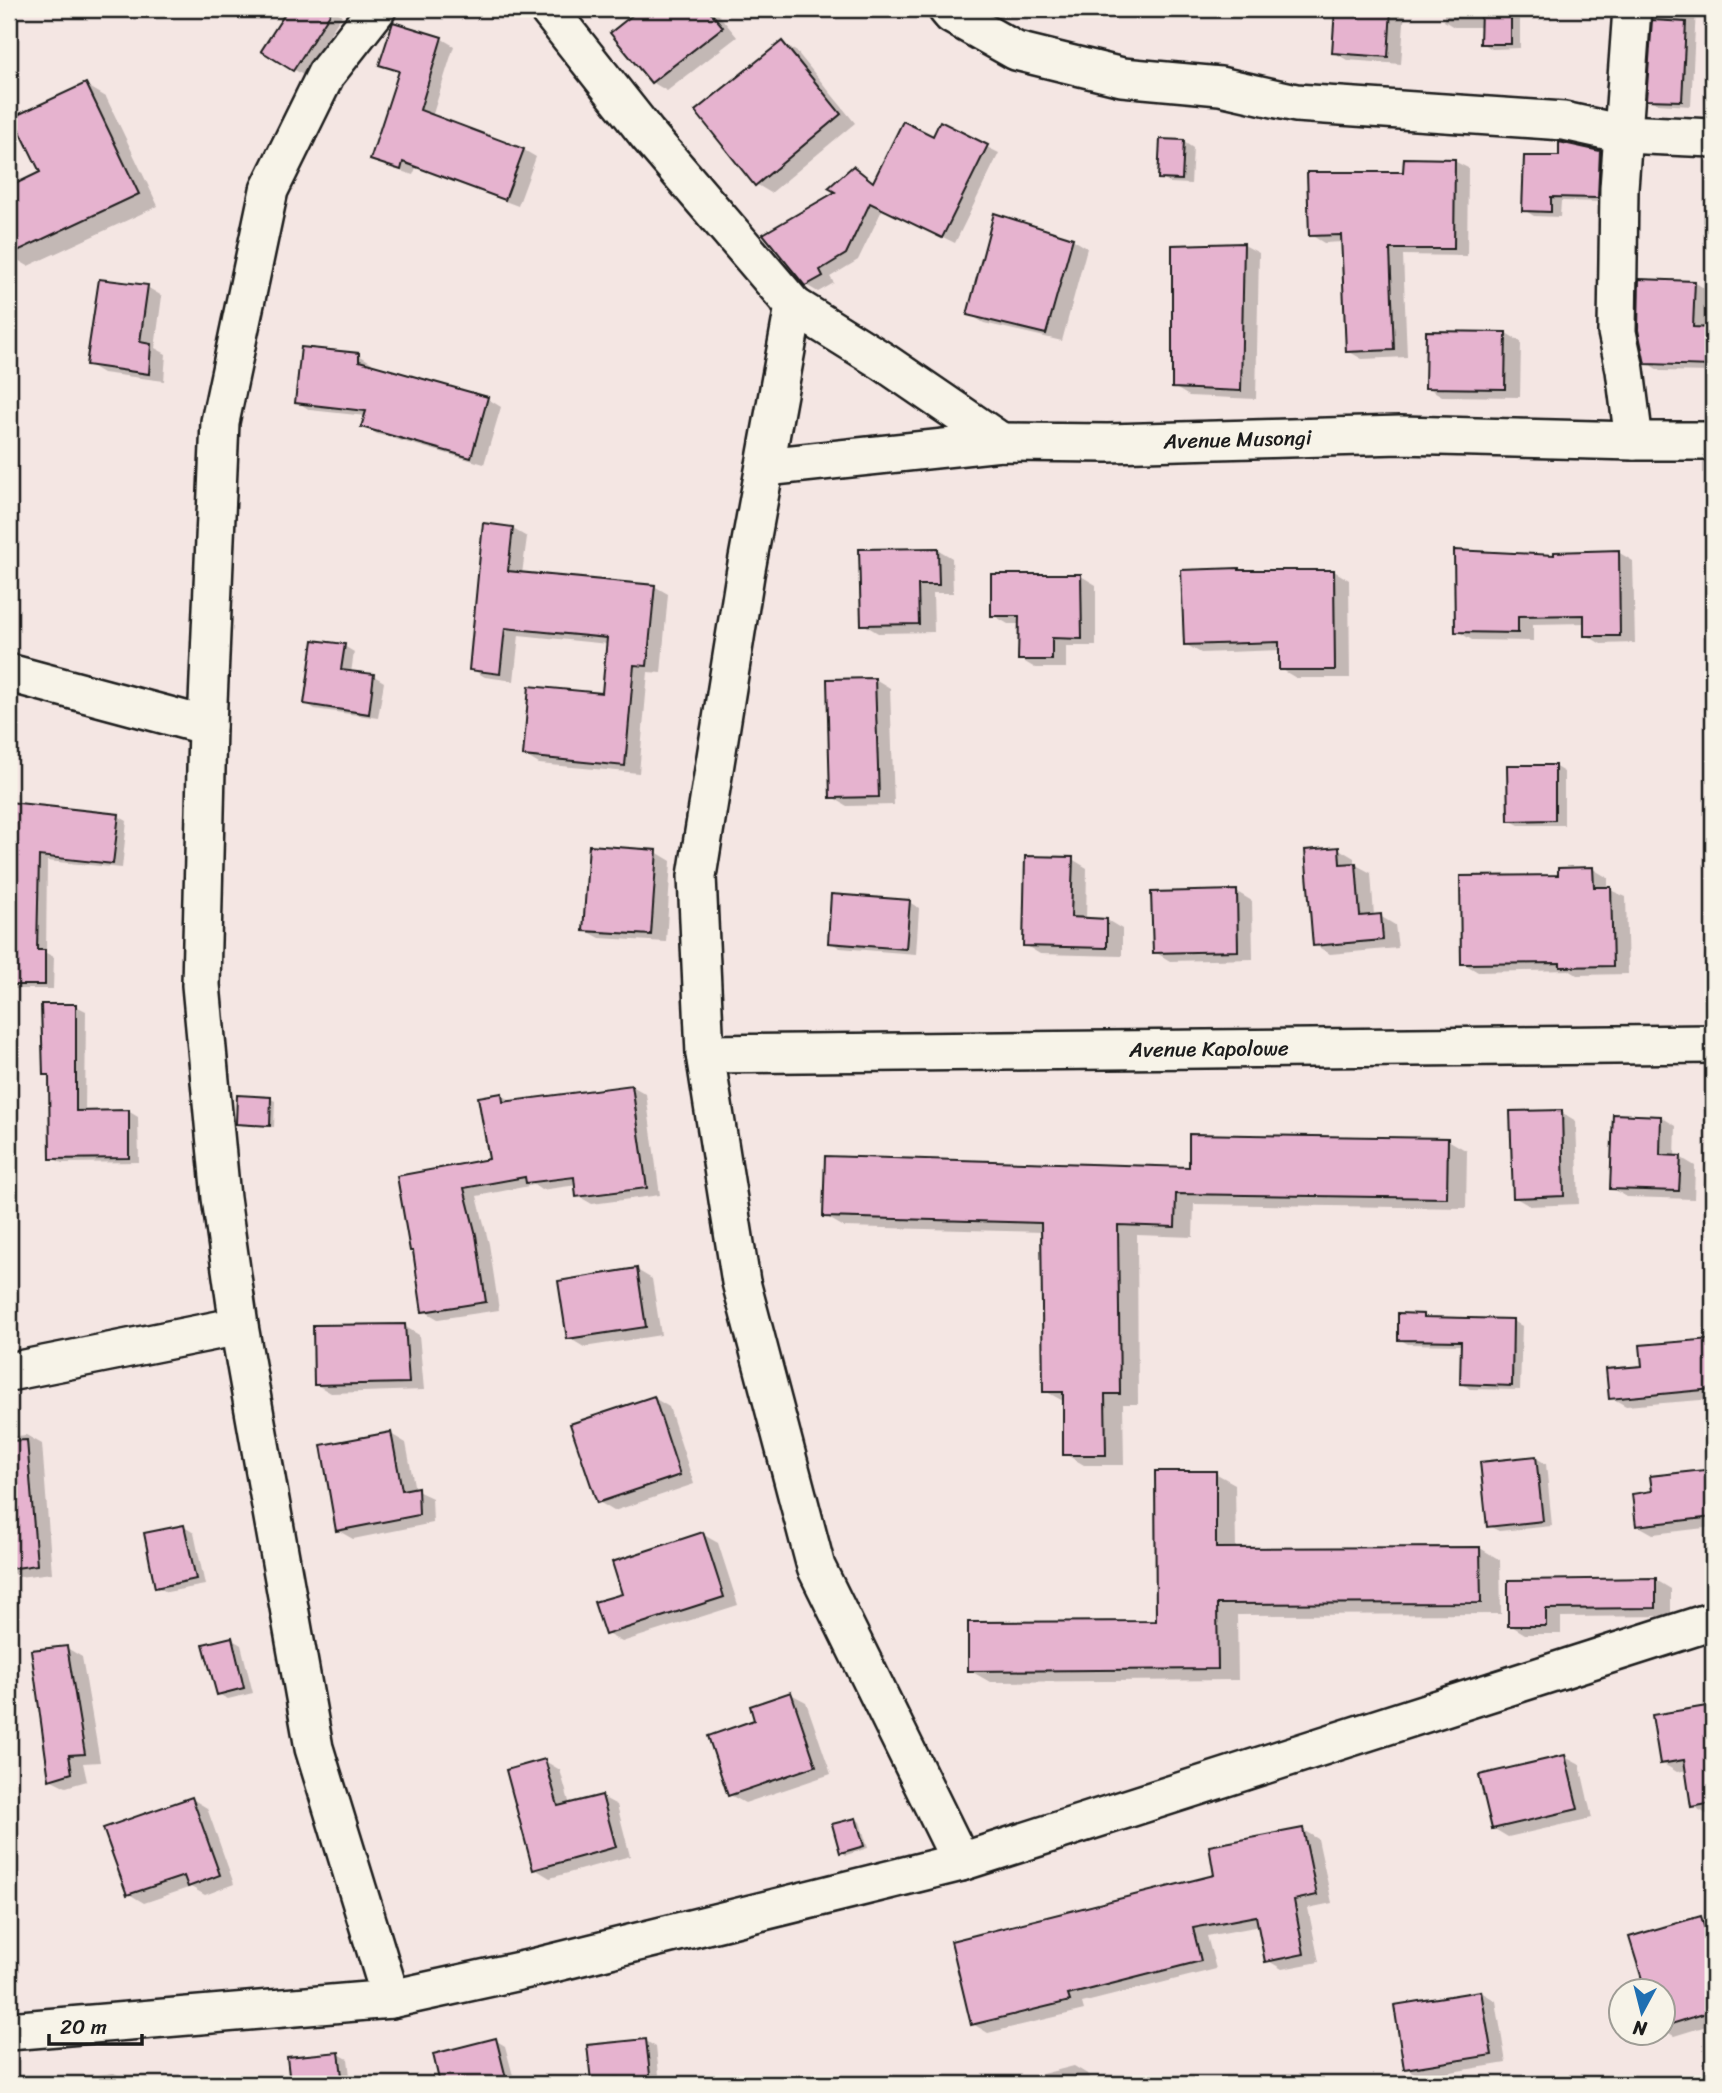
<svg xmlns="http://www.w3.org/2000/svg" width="1722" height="2093" font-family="Sriracha,sans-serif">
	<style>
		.shadow { fill: #0003 }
		.building { fill: #e6b3cf; stroke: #1c1c1c; stroke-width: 2 }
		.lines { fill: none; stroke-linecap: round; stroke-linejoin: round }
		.minor-casing { stroke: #1c1c1c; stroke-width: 42 }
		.minor { stroke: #f7f3e8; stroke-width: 37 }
		.labels { text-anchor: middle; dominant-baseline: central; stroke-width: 7; stroke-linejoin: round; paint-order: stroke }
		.street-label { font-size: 21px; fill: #1c1c1c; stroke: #f7f3e8 }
	</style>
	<rect width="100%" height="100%" fill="#f4e6e3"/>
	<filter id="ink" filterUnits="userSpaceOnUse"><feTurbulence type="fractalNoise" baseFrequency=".0143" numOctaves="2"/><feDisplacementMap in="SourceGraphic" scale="14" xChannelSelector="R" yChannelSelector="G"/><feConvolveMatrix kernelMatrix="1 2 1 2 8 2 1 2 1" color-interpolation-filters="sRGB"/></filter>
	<g filter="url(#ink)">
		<g class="shadow">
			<polygon points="290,9 332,9 342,15 303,75 263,50"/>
			<polygon points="643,9 714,9 737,37 667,91 652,82 612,33"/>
			<polygon points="1336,9 1405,9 1401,64 1347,60 1333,52"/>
			<polygon points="1444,9 1520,9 1520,48 1492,49 1482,43 1482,27 1454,27 1444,21"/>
			<polygon points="1654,9 1696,9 1691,106 1658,104 1648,99"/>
			<polygon points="395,24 442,39 454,46 432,117 524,150 536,157 518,206 416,168 413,175 385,166 373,159 400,73 381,64"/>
			<polygon points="782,43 797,52 855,123 771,193 756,184"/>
			<polygon points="86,85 106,97 158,206 28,266 9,255 9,189 42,173"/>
			<polygon points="940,124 999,153 955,243 883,208 858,260 830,277 834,283 818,292 806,285 838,192 853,169 875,183 934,138"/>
			<polygon points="1184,142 1193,148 1191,184 1170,183 1160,178"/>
			<polygon points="1600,152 1610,158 1607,202 1561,201 1560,217 1534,216 1524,210 1560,158"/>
			<polygon points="1454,161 1468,168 1467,256 1403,255 1407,357 1362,359 1348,351 1343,242 1324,243 1311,235 1405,174"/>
			<polygon points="1072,239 1087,248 1062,341 984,323 969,314"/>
			<polygon points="1244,245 1259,253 1256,399 1189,396 1174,387"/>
			<polygon points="1694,282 1707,290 1706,329 1713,329 1713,364 1656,363 1656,366 1713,367 1713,372 1660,371 1647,363"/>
			<polygon points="147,287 162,296 155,348 166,354 164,381 103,373 88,364"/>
			<polygon points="1506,333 1521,342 1520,397 1442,396 1427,387"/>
			<polygon points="359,355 372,363 372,366 488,399 501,407 484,464 377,434 363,426 366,416 310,410 297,402"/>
			<polygon points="513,529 527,537 522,574 654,586 668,594 661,673 648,672 639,773 539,764 524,755 604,695 608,644 519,635 514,681 485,677 471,669"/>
			<polygon points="937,549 952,558 953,593 933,593 934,632 878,633 863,624"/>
			<polygon points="1618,552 1633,561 1635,643 1601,644 1586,635 1586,623 1533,624 1533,641 1472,640 1457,631 1556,557"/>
			<polygon points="1334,571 1349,580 1350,678 1296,678 1281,669 1281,650 1201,653 1185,644 1242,572"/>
			<polygon points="1081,576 1096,585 1096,646 1066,646 1066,668 1035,668 1020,659 1020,624 1008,624 993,615"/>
			<polygon points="344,646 354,652 351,673 374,676 384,682 378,718 315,709 305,703"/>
			<polygon points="875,679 890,688 894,805 847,806 832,797"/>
			<polygon points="1554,766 1564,772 1564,825 1519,825 1509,820"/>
			<polygon points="9,801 21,805 118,816 127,821 122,868 47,861 46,953 54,957 53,989 9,989"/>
			<polygon points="1339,849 1354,858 1354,864 1371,873 1374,916 1380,916 1395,925 1398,948 1330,954 1315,945"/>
			<polygon points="656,852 671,861 666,942 600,938 585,930"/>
			<polygon points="1072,859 1087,868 1086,920 1107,920 1122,929 1122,956 1040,954 1025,945"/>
			<polygon points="1593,869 1608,878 1608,889 1626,897 1628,974 1577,975 1569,970 1478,972 1463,963 1560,877"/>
			<polygon points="1237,892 1252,901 1253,959 1170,961 1155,952"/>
			<polygon points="909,902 919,908 916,954 840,948 830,942"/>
			<polygon points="43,1006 76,1006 86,1011 85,1112 128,1111 138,1117 139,1162 62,1163 52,1158 51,1078 45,1074"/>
			<polygon points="632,1086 646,1094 660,1195 592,1204 578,1196 577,1185 541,1190 534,1185 477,1196 489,1244 499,1310 438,1319 424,1311 415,1252 399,1177 491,1160 501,1095 515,1102"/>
			<polygon points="271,1099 275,1101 274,1127 242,1125 238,1123"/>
			<polygon points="1561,1112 1576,1121 1579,1204 1530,1206 1514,1197"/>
			<polygon points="1661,1117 1676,1126 1675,1157 1680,1157 1695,1166 1694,1199 1627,1197 1612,1188"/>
			<polygon points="1448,1140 1467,1151 1466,1208 1194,1204 1193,1237 1137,1235 1138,1404 1123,1404 1124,1465 1084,1465 1065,1454 1065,1402 1045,1391 1043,1232 844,1227 825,1216 1191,1168"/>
			<polygon points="637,1270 652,1279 661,1335 584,1347 569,1338"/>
			<polygon points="1424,1315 1429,1319 1513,1321 1522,1326 1520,1390 1470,1389 1462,1383 1462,1345 1408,1344 1399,1339"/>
			<polygon points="404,1326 419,1335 424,1390 331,1393 315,1384"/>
			<polygon points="1711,1340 1713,1341 1713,1399 1626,1406 1610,1397 1644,1368"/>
			<polygon points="654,1398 669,1407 694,1484 614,1511 599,1502"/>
			<polygon points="391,1434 406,1443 415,1490 432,1498 433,1523 353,1539 337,1530"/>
			<polygon points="26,1435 42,1444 52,1573 19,1577 9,1571 9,1437"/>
			<polygon points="1536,1458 1546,1464 1552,1526 1499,1531 1489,1526"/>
			<polygon points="1713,1470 1713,1527 1653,1534 1637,1525 1654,1493 1652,1478"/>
			<polygon points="1215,1473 1235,1484 1236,1550 1480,1548 1500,1560 1501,1614 1237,1615 1238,1680 990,1682 969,1670 1158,1622"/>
			<polygon points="184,1527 194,1533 205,1585 167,1592 157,1587"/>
			<polygon points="702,1534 718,1543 738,1605 622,1642 607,1634"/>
			<polygon points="1656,1580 1671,1589 1671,1616 1561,1617 1561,1634 1525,1634 1510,1625 1510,1582"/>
			<polygon points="231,1639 241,1645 253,1693 228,1699 218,1694"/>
			<polygon points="67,1648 82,1657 100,1762 83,1763 87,1781 66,1787 50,1779"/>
			<polygon points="791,1694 806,1702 831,1774 745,1803 730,1795 757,1721"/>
			<polygon points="1713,1707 1713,1814 1708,1815 1693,1806 1687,1770 1677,1772 1662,1763 1654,1716"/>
			<polygon points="1565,1757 1580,1765 1592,1818 1508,1837 1493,1828"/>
			<polygon points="545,1761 560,1770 570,1805 602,1797 617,1805 630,1856 550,1878 535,1869"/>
			<polygon points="192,1799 207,1808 234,1884 205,1895 191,1887 144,1903 129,1894"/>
			<polygon points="856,1819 860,1822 868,1848 846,1855 842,1852"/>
			<polygon points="1303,1830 1318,1839 1332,1903 1308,1908 1319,1962 1282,1969 1267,1960 1260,1926 1207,1936 1216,1969 1082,2003 1084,2010 988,2033 973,2024 1216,1876"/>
			<polygon points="1701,1918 1713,1925 1713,2024 1674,2036 1662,2029 1662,1992"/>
			<polygon points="1481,1992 1496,2001 1506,2063 1421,2077 1406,2068"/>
			<polygon points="495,2040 505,2046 515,2083 442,2084 435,2055"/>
			<polygon points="646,2041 656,2047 660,2084 600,2084 593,2080"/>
			<polygon points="338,2054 348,2059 351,2084 292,2084 289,2059"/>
			<polygon points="1074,2066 1089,2075 1092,2084 1003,2084"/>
			<polygon points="114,2073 129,2082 129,2084 27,2084"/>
		</g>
		<g class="building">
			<polygon points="288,9 333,9 293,71 261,51"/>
			<polygon points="640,9 708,9 723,27 651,83 610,33"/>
			<polygon points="1335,9 1391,9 1388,57 1332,53"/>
			<polygon points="1481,9 1511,9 1511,44 1480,44"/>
			<polygon points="1652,20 1686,22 1682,101 1646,100"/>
			<polygon points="393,22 442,37 420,110 524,149 505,200 403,162 401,170 370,160 399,71 379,65"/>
			<polygon points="782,41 841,114 755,186 695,111"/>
			<polygon points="86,83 139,194 9,255 9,187 40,172 13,117"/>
			<polygon points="903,121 933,136 940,121 988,145 942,238 870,203 846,254 820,270 823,276 805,286 763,234 835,192 828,188 853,166 873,182"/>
			<polygon points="1160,139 1184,140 1182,180 1158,179"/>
			<polygon points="1559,142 1600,151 1598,198 1551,197 1551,212 1522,211 1524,156 1559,156"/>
			<polygon points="1404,158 1455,159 1454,249 1390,249 1394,350 1346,352 1341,235 1309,236 1307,172 1403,172"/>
			<polygon points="994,213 1073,238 1046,334 967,315"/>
			<polygon points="1244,243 1241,391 1172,388 1172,245"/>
			<polygon points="99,279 148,285 140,342 151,344 149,374 86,365"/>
			<polygon points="1639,279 1695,281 1693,327 1713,328 1712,366 1645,364 1638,330"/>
			<polygon points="1426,331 1506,332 1505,389 1425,388"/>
			<polygon points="301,347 359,353 359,361 488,397 471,458 361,427 366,411 295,403"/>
			<polygon points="483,523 513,527 508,571 655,585 647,666 634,665 625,766 523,756 529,686 602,693 607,638 505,628 500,674 469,670"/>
			<polygon points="938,548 939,585 918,585 919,624 861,625 859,549"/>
			<polygon points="1454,550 1554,555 1554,552 1619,550 1620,636 1584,636 1584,615 1518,616 1518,633 1455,632"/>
			<polygon points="1239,568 1239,570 1334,570 1335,670 1279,670 1279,642 1184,645 1181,570"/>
			<polygon points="991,574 1081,574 1082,639 1052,638 1052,660 1018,660 1019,616 991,616"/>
			<polygon points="313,640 345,644 341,670 374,674 369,714 304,704"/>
			<polygon points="875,678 879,797 830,798 827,679"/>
			<polygon points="1507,765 1555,765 1555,820 1508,821"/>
			<polygon points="9,802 119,814 113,864 39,856 37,950 45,950 45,985 9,985"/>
			<polygon points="589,845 657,850 651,935 583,931"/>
			<polygon points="1339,847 1340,864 1356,863 1360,916 1381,914 1383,940 1313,946 1305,850"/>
			<polygon points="1025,856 1073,857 1071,917 1107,919 1107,948 1023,946"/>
			<polygon points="1593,867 1594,887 1611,887 1613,966 1560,967 1560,963 1461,964 1460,876 1558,875 1558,868"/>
			<polygon points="1237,890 1238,951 1153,953 1151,892"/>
			<polygon points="831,894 910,900 906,949 828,943"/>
			<polygon points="41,1004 76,1004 76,1111 129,1110 129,1158 50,1159 49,1075 43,1075"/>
			<polygon points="632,1085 647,1188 576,1197 574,1177 526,1183 525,1177 464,1188 476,1235 486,1302 422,1312 413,1251 410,1251 397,1176 489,1159 478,1097 502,1093 503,1102"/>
			<polygon points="237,1095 271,1097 270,1126 236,1124"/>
			<polygon points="1562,1110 1564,1196 1513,1198 1510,1111"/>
			<polygon points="1613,1114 1661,1116 1660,1155 1681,1156 1679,1191 1610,1189"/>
			<polygon points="1189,1134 1448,1138 1447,1198 1176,1194 1175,1227 1118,1225 1120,1394 1105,1394 1106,1455 1063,1455 1063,1392 1043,1392 1041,1223 823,1217 825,1156 1189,1167"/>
			<polygon points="637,1268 646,1327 567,1339 558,1281"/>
			<polygon points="1398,1313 1424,1314 1424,1317 1513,1319 1512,1386 1460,1384 1461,1341 1398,1340"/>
			<polygon points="405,1324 409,1383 314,1385 313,1325"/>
			<polygon points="1712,1339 1713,1389 1609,1399 1606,1369 1642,1366 1640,1345"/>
			<polygon points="654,1396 680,1475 597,1503 570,1424"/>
			<polygon points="391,1432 402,1490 418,1487 419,1515 336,1531 321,1445"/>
			<polygon points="27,1440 37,1565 9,1569 9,1441"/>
			<polygon points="1536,1456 1543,1521 1487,1527 1480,1462"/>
			<polygon points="1713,1469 1713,1517 1636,1526 1632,1494 1652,1491 1650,1476"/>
			<polygon points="1155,1471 1216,1471 1216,1548 1480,1547 1481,1603 1217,1604 1218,1669 968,1671 968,1622 1156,1621"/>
			<polygon points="184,1525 196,1579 155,1588 144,1533"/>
			<polygon points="703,1532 724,1597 605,1635 594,1602 622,1594 612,1562"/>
			<polygon points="1656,1578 1656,1608 1546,1609 1546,1626 1508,1626 1508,1580"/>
			<polygon points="232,1637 244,1688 217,1695 203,1644"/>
			<polygon points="67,1646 85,1754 69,1755 72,1773 49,1780 31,1650"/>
			<polygon points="791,1692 816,1766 728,1796 708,1736 754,1720 750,1706"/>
			<polygon points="1713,1705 1713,1803 1691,1807 1684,1760 1660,1764 1652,1715"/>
			<polygon points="1565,1755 1578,1809 1492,1829 1479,1775"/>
			<polygon points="545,1759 558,1806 602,1795 616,1847 533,1870 506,1770"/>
			<polygon points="192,1797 220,1875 188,1887 184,1876 127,1895 103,1828"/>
			<polygon points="856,1818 864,1846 840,1853 832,1824"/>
			<polygon points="1303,1828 1317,1895 1294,1900 1304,1954 1265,1962 1256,1916 1193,1928 1201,1961 1068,1995 1070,2001 971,2025 951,1941 1214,1875 1209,1846"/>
			<polygon points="1701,1916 1713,1956 1713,2011 1662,2027 1662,1992 1646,1992 1629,1937"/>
			<polygon points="1481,1991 1492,2055 1404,2069 1394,2005"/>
			<polygon points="496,2038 506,2078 481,2084 440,2084 433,2054"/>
			<polygon points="646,2039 651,2084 618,2084 618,2078 591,2081 587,2045"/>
			<polygon points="339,2052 343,2084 290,2084 287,2057"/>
		</g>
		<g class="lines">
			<g class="minor-casing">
				<g id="minor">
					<polyline points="377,9 326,74 269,190 220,422 207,726 201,985 221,1198 239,1326 314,1748 391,1999"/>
					<polyline points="548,9 647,134 794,306 745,575 697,876 705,1054 741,1282 816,1567 961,1862"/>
					<polyline points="947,9 952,15 1016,51 1122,77 1220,86 1296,103 1564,121 1623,134 1713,138"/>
					<polyline points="1632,9 1619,188 1617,332 1625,370 1634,441"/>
					<polyline points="794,306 884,362 1001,442"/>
					<path id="s1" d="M765,467L1001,442L1108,443L1401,435L1634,441H1713"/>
					<polyline points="9,673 207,726"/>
					<path id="s2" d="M705,1054L1713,1044"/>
					<polyline points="9,1372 239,1326"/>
					<polyline points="9,2031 391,1999 533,1968 961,1862 1713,1621"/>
				</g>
			</g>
			<use href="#minor" class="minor"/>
		</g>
	</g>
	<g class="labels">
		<g class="street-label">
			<text stroke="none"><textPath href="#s1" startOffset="474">Avenue Musongi</textPath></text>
			<text stroke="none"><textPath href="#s2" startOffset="504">Avenue Kapolowe</textPath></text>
		</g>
	</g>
	<rect width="1722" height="2093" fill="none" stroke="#f7f3e8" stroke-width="35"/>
	<rect x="18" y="18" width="1687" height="2058" fill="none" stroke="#1c1c1c" stroke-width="2.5" filter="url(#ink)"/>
	<g transform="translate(1642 2012) rotate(187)"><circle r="33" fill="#f7f3e8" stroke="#9f9d96" stroke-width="2"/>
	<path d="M0-5L12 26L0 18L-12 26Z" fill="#1f6fb2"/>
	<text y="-10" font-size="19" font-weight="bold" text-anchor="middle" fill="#1c1c1c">N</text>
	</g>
	<path d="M49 2034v10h93v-10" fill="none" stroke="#1c1c1c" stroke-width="3.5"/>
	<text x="60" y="2034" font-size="21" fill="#1c1c1c" stroke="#f7f3e8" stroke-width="5" paint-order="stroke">20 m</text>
</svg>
